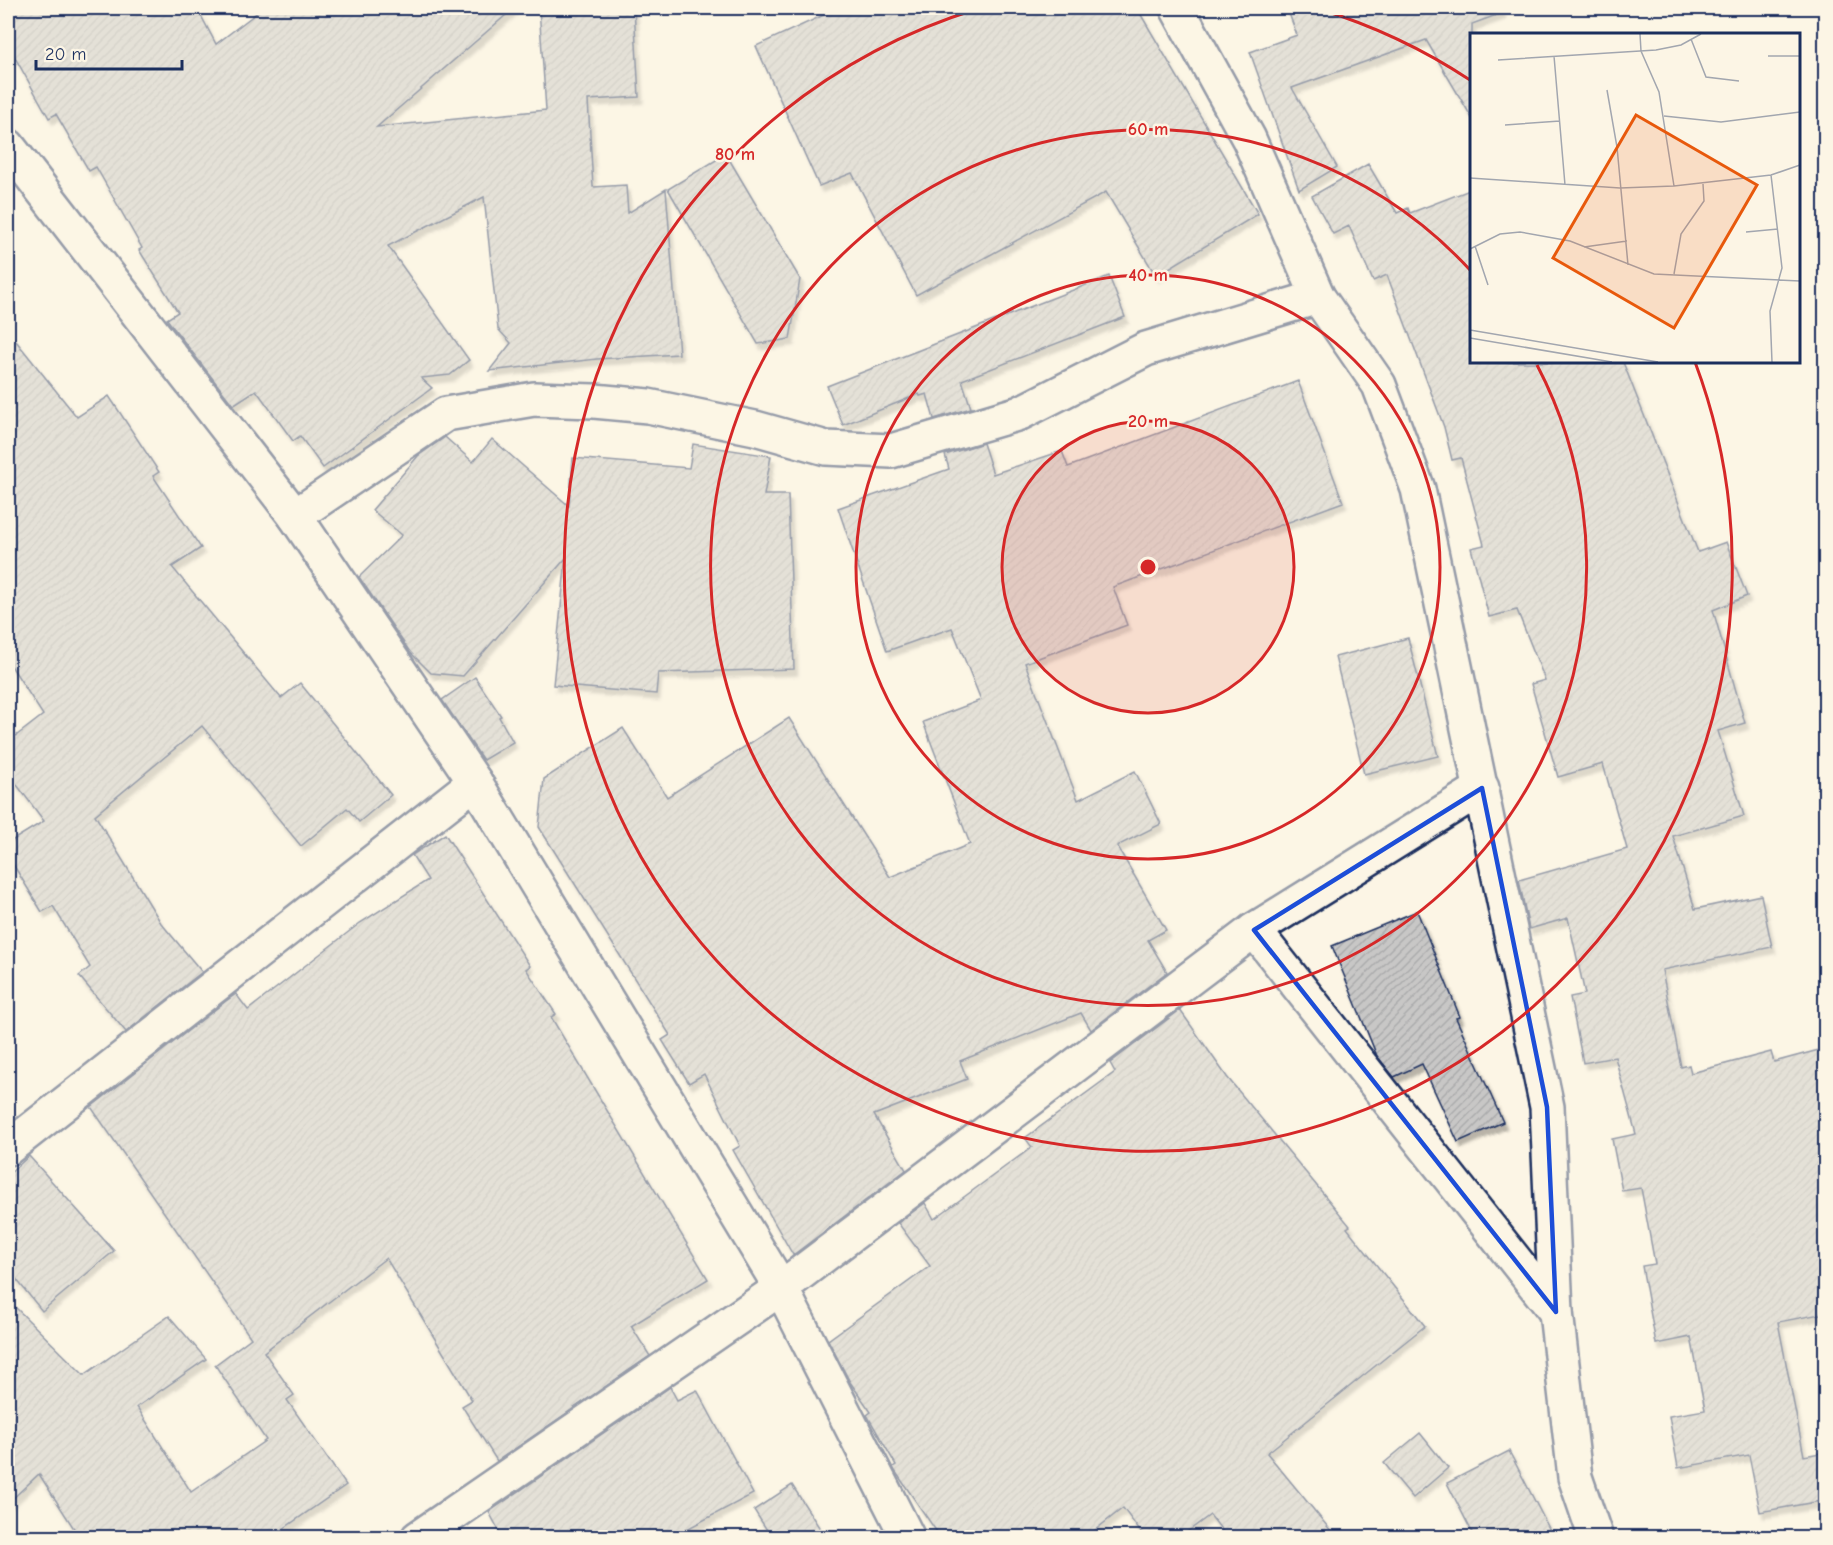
<svg xmlns="http://www.w3.org/2000/svg" width="1833" height="1545" font-family="'Comic Neue',sans-serif">
	<style>
		.building { fill: url(#building-hatch); stroke: #1b2f5e; stroke-width: 1.5; filter: url(#shadow) }
		.lines { fill: none; stroke-linecap: round; stroke-linejoin: round }
		.minor-casing { stroke: #1b2f5e; stroke-width: 38 }
		.minor { stroke: #fcf5e5; stroke-width: 33 }
		.marked { fill: none; stroke: #1d4ed8; stroke-width: 4.5; stroke-linejoin: round }
		.ring { fill: none; stroke: #d62828; stroke-width: 3 }
		.inset-road { fill: none; stroke: #a2a6af; stroke-width: 1.5 }
		.view { fill: #e8590c; fill-opacity: 0.15; stroke: #e8590c; stroke-width: 3 }
		.inset-edge { fill: none; stroke: #1b2f5e; stroke-width: 3 }
		.centre { fill: #d62828; stroke: #fcf5e5; stroke-width: 3 }
		.ring-label { font-size: 18px; text-anchor: middle; font-weight: bold; fill: #d62828; stroke: #fcf5e5; stroke-width: 5; stroke-linejoin: round; paint-order: stroke }
	</style>
	<defs>
		<pattern id="building-hatch" width="6" height="6" patternUnits="userSpaceOnUse" patternTransform="scale(1.5)"><rect width="6" height="6" fill="#c8c7c6"/><path d="M-1 1l2-2M0 6l6-6M5 7l2-2" fill="none" stroke="#ababac"/></pattern>
		<filter id="shadow"><feDropShadow dx="3.5" dy="6" stdDeviation="1.5" flood-color="#0004"/></filter>
	</defs>
	<rect width="100%" height="100%" fill="#fcf5e5"/>
	<filter id="ink" filterUnits="userSpaceOnUse"><feTurbulence type="fractalNoise" baseFrequency=".0167" numOctaves="2"/><feDisplacementMap in="SourceGraphic" scale="12" xChannelSelector="R" yChannelSelector="G"/><feConvolveMatrix kernelMatrix="1 2 1 2 8 2 1 2 1" color-interpolation-filters="sRGB"/></filter>
	<g filter="url(#ink)">
		<g class="building">
			<polygon points="8,8 197,8 216,44 263,8 514,8 377,127 546,110 539,8 634,8 639,97 588,100 593,187 626,185 628,213 666,189 679,354 597,359 489,371 511,343 498,329 484,197 388,246 469,360 450,375 421,378 432,388 323,468 300,436 293,441 256,390 233,405 172,326 167,319 178,312 139,250 142,248 96,167 89,171 56,114 49,118 8,45"/>
			<polygon points="839,8 1137,8 1258,214 1156,276 1106,192 916,295 852,173 819,186 756,46"/>
			<polygon points="1287,8 1501,8 1502,13 1472,24 1472,118 1426,40 1292,88 1337,167 1299,190 1250,52 1297,35"/>
			<polygon points="726,154 800,279 790,339 758,344 668,189"/>
			<polygon points="1368,164 1397,213 1408,208 1410,213 1472,189 1472,362 1623,362 1698,552 1726,542 1747,596 1713,610 1745,723 1718,731 1744,816 1673,836 1695,909 1761,895 1772,947 1662,970 1681,1067 1689,1065 1691,1073 1771,1052 1774,1062 1826,1048 1826,1313 1778,1322 1804,1456 1826,1452 1826,1500 1760,1512 1749,1455 1678,1468 1669,1416 1705,1410 1691,1337 1656,1344 1642,1266 1655,1264 1641,1188 1622,1191 1612,1139 1636,1134 1615,1057 1583,1063 1570,997 1585,994 1568,918 1529,929 1519,880 1627,849 1603,764 1558,777 1531,684 1545,680 1517,610 1489,617 1471,548 1484,545 1461,458 1452,460 1444,427 1387,275 1373,281 1349,226 1333,234 1312,196"/>
			<polygon points="1109,276 1125,317 962,380 971,408 934,419 927,394 920,396 919,394 843,425 827,386"/>
			<polygon points="8,331 77,417 109,396 159,472 153,476 201,548 172,567 281,698 300,683 391,795 359,822 347,808 301,846 202,726 95,815 161,923 202,972 126,1032 79,976 90,967 53,906 42,912 8,856 8,843 44,821 8,773 8,742 43,715 8,661"/>
			<polygon points="1298,381 1343,502 1113,587 1127,625 1025,663 1078,800 1135,771 1161,824 1117,846 1166,930 1148,940 1167,972 1091,1030 1081,1013 960,1061 967,1079 874,1115 906,1170 793,1255 733,1150 740,1146 704,1074 689,1083 662,1040 670,1035 539,827 544,779 623,728 667,797 789,718 890,877 970,844 923,722 981,700 952,628 887,651 838,508 949,469 945,455 983,443 993,474 1062,451 1068,467"/>
			<polygon points="445,437 473,462 492,439 569,506 573,458 689,468 693,444 771,456 764,495 788,495 794,669 658,673 656,694 553,685 566,558 463,676 431,673 410,652 359,577 402,535 372,510 418,456"/>
			<polygon points="1408,638 1438,756 1364,774 1335,657"/>
			<polygon points="475,677 501,716 499,717 513,742 483,760 442,700"/>
			<polygon points="445,834 530,966 526,969 556,1014 551,1017 708,1279 631,1326 650,1356 497,1461 462,1406 472,1400 386,1258 264,1352 294,1395 287,1400 346,1485 270,1538 80,1538 39,1474 8,1503 8,1300 84,1375 169,1316 206,1359 137,1407 191,1492 266,1440 215,1365 251,1338 91,1107 226,1001 236,994 248,1010 360,923 428,880 412,855"/>
			<polygon points="1417,911 1460,1017 1456,1018 1503,1122 1458,1142 1422,1064 1394,1077 1377,1056 1332,946"/>
			<polygon points="1180,1010 1227,1077 1350,1226 1347,1228 1425,1326 1267,1453 1337,1538 1228,1538 1210,1515 1179,1538 1145,1538 1123,1508 1085,1538 941,1538 895,1471 893,1467 896,1465 867,1415 871,1412 850,1382 828,1340 930,1266 898,1223 925,1203 934,1219 1032,1147 1025,1138 1115,1072 1110,1063"/>
			<polygon points="29,1156 114,1251 42,1311 8,1269 8,1175"/>
			<polygon points="670,1387 677,1400 697,1390 753,1494 670,1538 503,1538 489,1512"/>
			<polygon points="1420,1433 1448,1468 1413,1498 1384,1463"/>
			<polygon points="1509,1451 1554,1538 1475,1538 1447,1483"/>
			<polygon points="792,1485 826,1538 772,1538 754,1510"/>
		</g>
		<g class="lines">
			<g class="minor-casing">
				<g id="minor">
					<polyline points="1177,8 1249,139 1318,297 1379,385 1418,489 1547,1107 1556,1312 1575,1477 1596,1538"/>
					<polyline points="8,146 295,516 475,782 781,1288 908,1538"/>
					<polyline points="295,516 446,414 534,399 594,401 648,406 755,428 826,448 891,451 1020,413 1146,349 1318,297"/>
					<polyline points="1254,930 1556,1312"/>
					<polyline points="8,1148 475,782"/>
					<polyline points="418,1538 781,1288 1254,930 1482,788"/>
				</g>
			</g>
			<use href="#minor" class="minor"/>
		</g>
	</g>
	<path d="M0 0H1833V1545H0ZM1482,788L1547,1107L1556,1312L1254,930Z" fill="#fcf5e5" fill-opacity=".55" fill-rule="evenodd"/>
	<path class="marked" d="M1482,788L1547,1107L1556,1312L1254,930Z"/>
	<circle cx="1148" cy="567" r="146" fill="#d62828" fill-opacity=".12"/>
	<g class="ring">
		<circle cx="1148" cy="567" r="146"/>
		<circle cx="1148" cy="567" r="292"/>
		<path d="M1537 365A438 438 0 1 1 1471 271"/>
		<path d="M1319 9A584 584 0 0 1 1470 80M1695 362A584 584 0 1 1 977 9"/>
	</g>
	<g transform="translate(1470 33)">
		<rect width="330" height="330" fill="#fcf5e5"/>
		<path class="inset-road" d="M170,1L171,18L189,59L204,153M221,6L236,44L269,48M84,23L95,152M298,23H330M28,27L186,17L211,12L231,1M137,57L147,114L158,232M194,83L251,89L330,79M35,92L90,88M301,142L312,235L300,278L302,329M0,145L150,155L204,153L301,142L330,132M276,199L308,196M5,213L18,252M114,214L157,208M0,216L30,201L50,199L100,208L184,241L330,248M204,241L211,201L234,168L233,151M0,297L188,329M0,305L142,329"/>
		<path class="view" d="M166,82L287,152L204,295L83,225Z"/>
		<rect width="330" height="330" class="inset-edge"/>
	</g>
	<circle cx="1148" cy="567" r="9" class="centre"/>
	<g class="ring-label">
		<text x="1148" y="135">60 m</text>
		<text x="735" y="160">80 m</text>
		<text x="1148" y="281">40 m</text>
		<text x="1148" y="427">20 m</text>
	</g>
	<rect width="1833" height="1545" fill="none" stroke="#fcf5e5" stroke-width="30"/>
	<rect x="15" y="15" width="1803" height="1515" fill="none" stroke="#1b2f5e" stroke-width="2" filter="url(#ink)"/>
	<path d="M36 60v9h146v-9" fill="none" stroke="#1b2f5e" stroke-width="3"/>
	<text x="45" y="60" font-size="18" fill="#1b2f5e" stroke="#fcf5e5" stroke-width="4.5" paint-order="stroke">20 m</text>
</svg>
